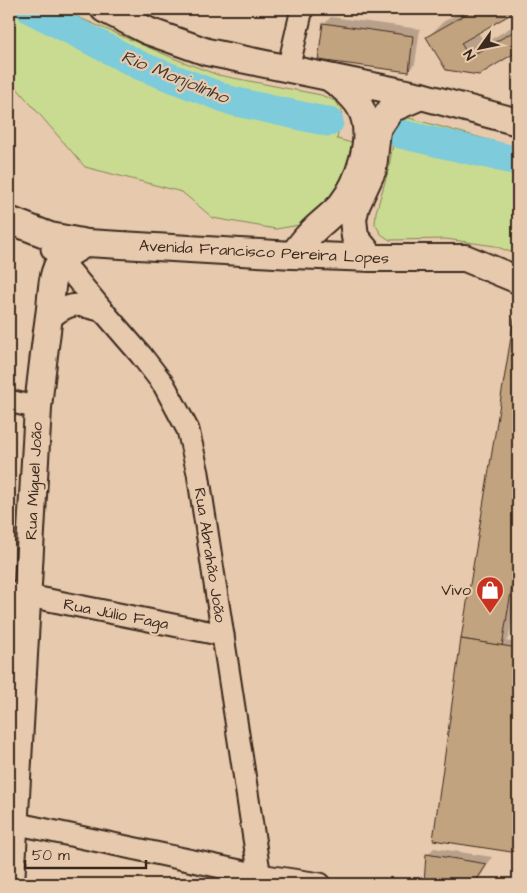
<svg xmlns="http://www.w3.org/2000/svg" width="527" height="893" font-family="'Architects Daughter',sans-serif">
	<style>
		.green { fill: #c9db90; stroke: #828257 }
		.shadow { fill: #0003 }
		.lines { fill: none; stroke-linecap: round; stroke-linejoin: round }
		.river { stroke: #7dcbdb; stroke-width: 29 }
		.building { fill: #c2a37f; stroke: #3b2a1e }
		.minor-casing { stroke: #3b2a1e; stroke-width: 25 }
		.major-casing { stroke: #3b2a1e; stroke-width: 30 }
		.minor { stroke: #e7c9ad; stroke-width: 21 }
		.major { stroke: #e7c9ad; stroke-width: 26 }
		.labels { text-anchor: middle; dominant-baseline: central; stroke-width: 4.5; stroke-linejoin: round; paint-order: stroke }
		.street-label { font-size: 16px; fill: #3b2a1e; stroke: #e7c9ad }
		.poi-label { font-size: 16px; fill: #3b2a1e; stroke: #e7c9ad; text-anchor: end }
		.water-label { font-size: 18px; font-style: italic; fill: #423a31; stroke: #e7c9ad }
	</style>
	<rect width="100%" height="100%" fill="#e7c9ad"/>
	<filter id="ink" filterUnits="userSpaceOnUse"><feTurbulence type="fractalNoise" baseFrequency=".02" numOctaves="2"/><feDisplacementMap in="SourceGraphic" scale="10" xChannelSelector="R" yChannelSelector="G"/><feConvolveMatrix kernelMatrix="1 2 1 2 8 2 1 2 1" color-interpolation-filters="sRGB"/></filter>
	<g filter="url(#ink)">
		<g class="green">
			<polygon points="9,9 63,9 75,16 178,60 218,75 321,95 335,101 342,110 337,139 352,143 354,164 344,188 305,224 276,229 213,218 182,192 85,167 9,79"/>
			<polygon points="409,118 518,148 518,255 495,246 446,239 390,240 381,234 375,224 376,212 388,172 397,121"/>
		</g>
		<g class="shadow">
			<polygon points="466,9 518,9 478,32 485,43 518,23 518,49 479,74 428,37 443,22"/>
			<polygon points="331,17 420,29 415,64 408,71 324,24"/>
			<polygon points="518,317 518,581 509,638 506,641 518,643 518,851 435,839 516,320"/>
			<polygon points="434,848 492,857 476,884 425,884 427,855"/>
		</g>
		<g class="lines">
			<g class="river">
				<polyline points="30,9 141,66 232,101 329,122"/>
				<polyline points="401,134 518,161"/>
			</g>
		</g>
		<g class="building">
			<polygon points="269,9 292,9 291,11 285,13"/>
			<polygon points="475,9 518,9 518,10 461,43 469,57 518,29 518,51 479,75 446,70 426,37"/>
			<polygon points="323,23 413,36 409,72 318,60"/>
			<polygon points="514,319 518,320 518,550 502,646 461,639"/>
			<polygon points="461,639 518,648 518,853 433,840"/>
			<polygon points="426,854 487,864 474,884 424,884"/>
		</g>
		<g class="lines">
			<g class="minor-casing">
				<g id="minor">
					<polyline points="288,69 302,9"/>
					<polyline points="52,249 103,311 141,355 164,385 188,430 198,473 261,884"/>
					<path d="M49,319C71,301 76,303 103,311"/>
					<polyline points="9,401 38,408"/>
					<polyline points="9,592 223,635"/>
					<polyline points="9,822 259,875 320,884"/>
				</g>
			</g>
			<g class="major-casing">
				<g id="major">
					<polyline points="104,9 148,31 207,52 421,96 518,122"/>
					<polyline points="9,220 50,236 87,243 293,255 372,258 465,258 518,280"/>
					<path d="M293,255C298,248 304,240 310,234C319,224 331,216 341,205C359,183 374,138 362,111C357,99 341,85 330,78"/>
					<polyline points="372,258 355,237 353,219 356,206 373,169 377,130 391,109 421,96"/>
					<path d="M11,884L38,408C41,377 45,346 49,316C52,299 50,274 61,260C68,253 78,248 87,243"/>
				</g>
			</g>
			<use href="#minor" class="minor"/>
			<use href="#major" class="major"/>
		</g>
	</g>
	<defs>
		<g id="shop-pin" transform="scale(1.4375)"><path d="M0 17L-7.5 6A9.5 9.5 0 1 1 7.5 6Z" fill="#c8321e" stroke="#e7c9ad"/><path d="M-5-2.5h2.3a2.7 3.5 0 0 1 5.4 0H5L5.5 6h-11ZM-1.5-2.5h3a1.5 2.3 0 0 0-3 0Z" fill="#fff"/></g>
	</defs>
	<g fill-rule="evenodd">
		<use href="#shop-pin" x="490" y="590"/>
	</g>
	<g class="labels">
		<g class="street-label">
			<text transform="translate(264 252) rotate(3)">Avenida Francisco Pereira Lopes</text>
			<text transform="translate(34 481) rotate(-87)">Rua Miguel João</text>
			<text transform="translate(210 555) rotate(81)">Rua Abrahão João</text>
			<text transform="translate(116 614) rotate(11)">Rua Júlio Faga</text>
		</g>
		<g class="poi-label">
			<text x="471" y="590">Vivo</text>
		</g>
		<g class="water-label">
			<text transform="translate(175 77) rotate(22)">Rio Monjolinho</text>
		</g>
	</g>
	<rect width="527" height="893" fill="none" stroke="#e7c9ad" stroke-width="30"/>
	<rect x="15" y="15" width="497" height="863" fill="none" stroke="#3b2a1e" stroke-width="2" filter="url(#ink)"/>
	<g transform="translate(480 48) rotate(237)" stroke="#e7c9ad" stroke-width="4" paint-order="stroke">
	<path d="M0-4L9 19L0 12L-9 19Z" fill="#3b2a1e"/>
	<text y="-8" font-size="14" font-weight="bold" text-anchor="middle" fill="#3b2a1e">N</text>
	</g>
	<path d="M25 860v8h121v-8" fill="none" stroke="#3b2a1e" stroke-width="2.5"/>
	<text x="32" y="860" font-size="15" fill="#3b2a1e" stroke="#e7c9ad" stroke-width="4" paint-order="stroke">50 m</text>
</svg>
